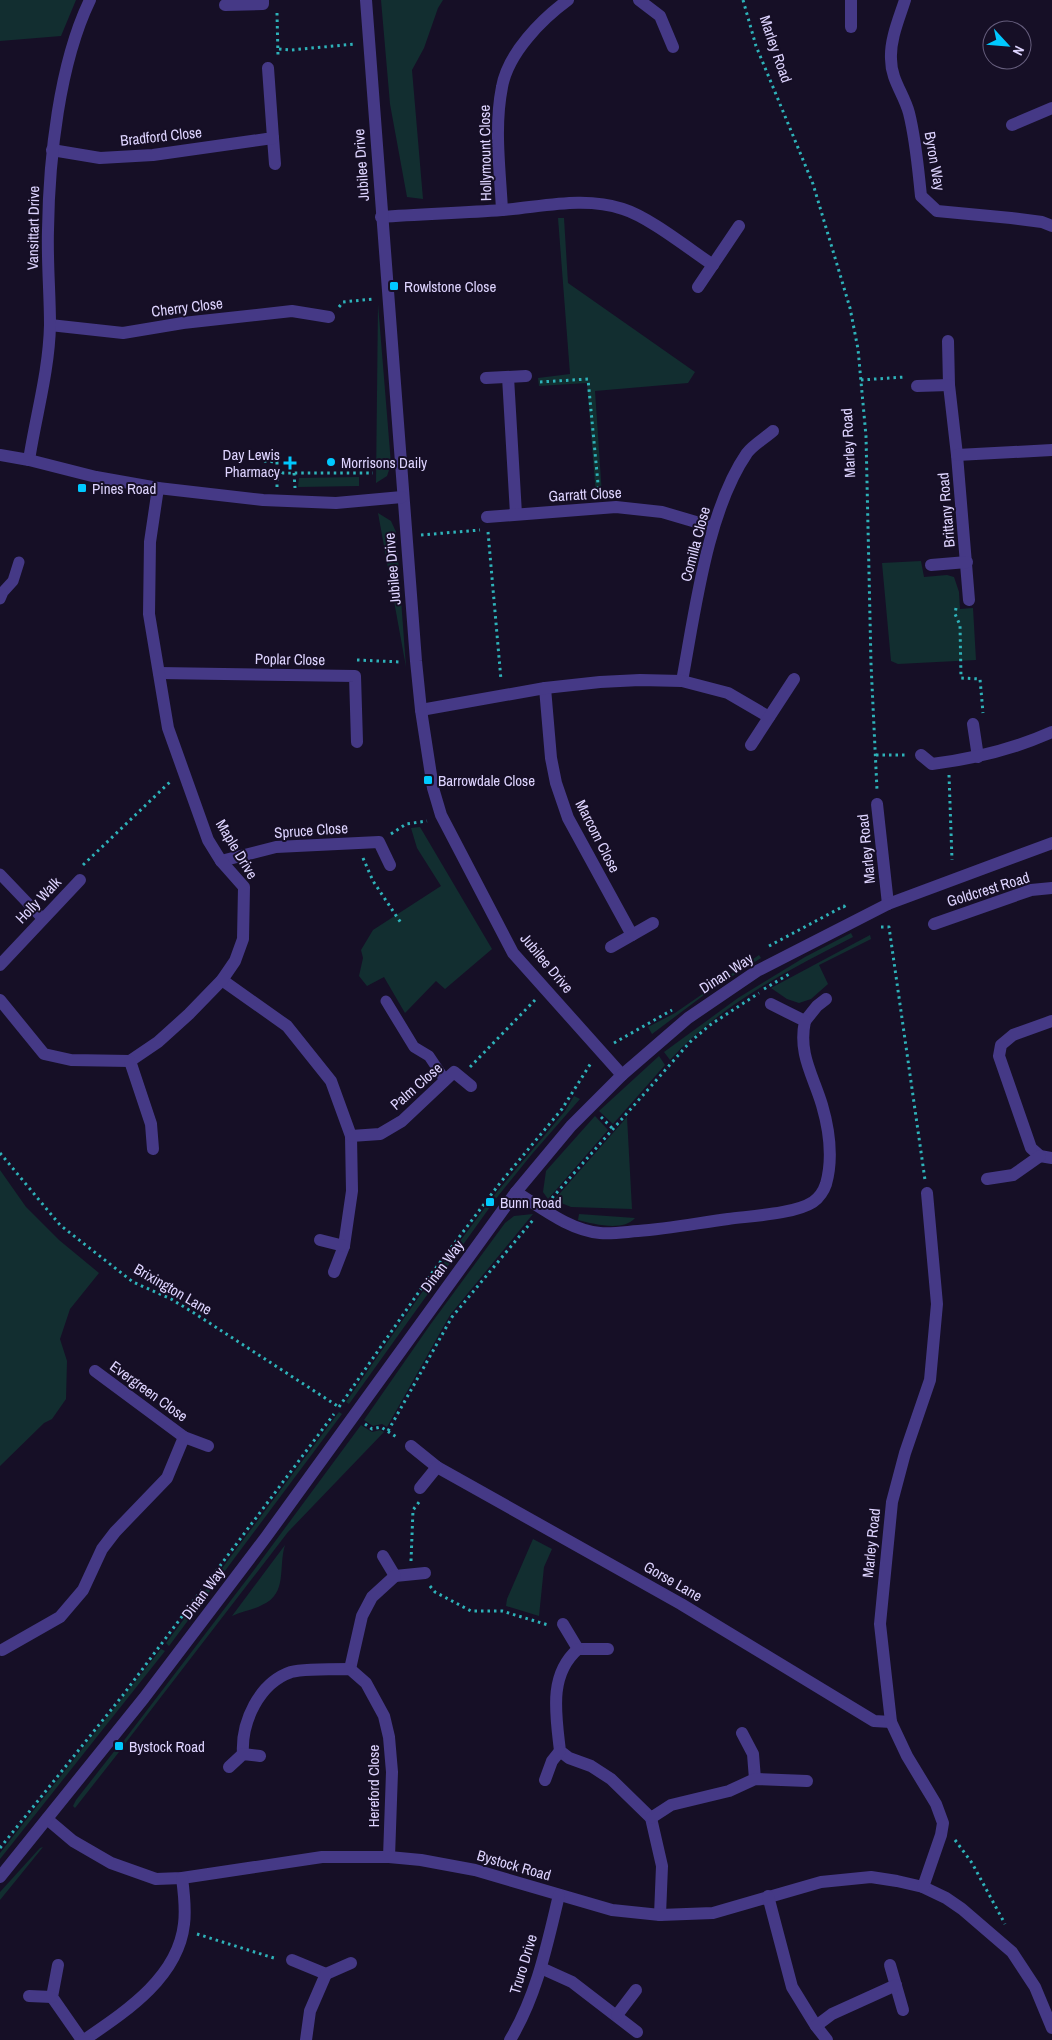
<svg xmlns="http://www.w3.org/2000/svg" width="1052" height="2040" font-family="'Archivo Narrow',sans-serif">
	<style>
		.green { fill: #122e30 }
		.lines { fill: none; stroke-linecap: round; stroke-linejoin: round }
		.path { stroke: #2eb2b9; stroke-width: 3; stroke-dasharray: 2.5 4; stroke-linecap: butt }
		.service { stroke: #453986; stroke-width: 11 }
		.minor { stroke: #453986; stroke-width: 12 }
		.tertiary { stroke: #453986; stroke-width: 12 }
		.poi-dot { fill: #00c9ff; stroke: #160f26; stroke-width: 2 }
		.labels { text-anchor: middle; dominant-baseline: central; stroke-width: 4; stroke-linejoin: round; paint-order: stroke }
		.street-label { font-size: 15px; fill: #ded4ff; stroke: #160f26 }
		.poi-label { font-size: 15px; fill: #ded4ff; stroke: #160f26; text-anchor: start }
	</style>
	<rect width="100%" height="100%" fill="#160f26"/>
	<g class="green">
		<polygon points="0,0 76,0 61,36 0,41"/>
		<polygon points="381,0 443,0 438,8 424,48 412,70 423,199 407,197 390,104"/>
		<polygon points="558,218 564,218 568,283 695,372 688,383 595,391 602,495 596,496 587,383 539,386 538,378 570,374"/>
		<polygon points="378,304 391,464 387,476 376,483"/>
		<polygon points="359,477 359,486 298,487 299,478"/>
		<polygon points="378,513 391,521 396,532 406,667"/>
		<polygon points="921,561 924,577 947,575 954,577 959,592 960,609 973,608 976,660 898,664 891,661 882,563"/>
		<polygon points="420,827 492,949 445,989 436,981 405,1013 384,977 367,986 359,976 363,958 361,950 373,930 441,886 417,848 411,828"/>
		<path d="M851,933L853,937C788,970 720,1005 670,1060L664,1052L738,998L805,957Z"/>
		<polygon points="870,935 871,939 819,965 828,984 811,999 799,1003 787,999 771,988"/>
		<polygon points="759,955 761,958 712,989 652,1034 648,1027 675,1013"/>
		<polygon points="659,1056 665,1065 613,1124 599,1111"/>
		<polygon points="574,1096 580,1099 532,1154 494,1201 491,1199 565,1111"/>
		<polygon points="595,1116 608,1130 548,1199 543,1192 546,1171"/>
		<polygon points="627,1117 632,1209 571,1207 554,1200"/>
		<polygon points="0,1170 26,1207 59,1240 99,1273 70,1309 60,1339 67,1361 66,1399 52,1419 44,1423 0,1466"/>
		<polygon points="487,1205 490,1207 349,1404 346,1402 425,1288"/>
		<polygon points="533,1214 450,1315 387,1427 382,1424 373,1426 364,1420 430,1325 505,1223 514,1216"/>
		<path d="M579,1214L635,1218C623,1232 594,1224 578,1220Z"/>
		<polygon points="339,1412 342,1414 169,1646 166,1643"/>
		<polygon points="361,1425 372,1432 380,1430 384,1432 288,1532 124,1745 122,1743 254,1570"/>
		<polygon points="533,1539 552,1549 544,1567 539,1616 506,1606 507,1599"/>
		<path d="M285,1545C278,1567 288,1594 262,1605C253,1610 242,1611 232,1616Z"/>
		<polygon points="161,1649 165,1651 0,1859 0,1853"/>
		<polygon points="116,1749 119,1752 75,1808 73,1806 76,1800"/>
		<polygon points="43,1847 0,1900 0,1892 40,1848"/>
	</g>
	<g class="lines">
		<g class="path">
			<polyline points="743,0 756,46 813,184 850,308 858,349 866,436 871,664 877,790"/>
			<polyline points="277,13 278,56"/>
			<polyline points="279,49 291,50 355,44"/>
			<polyline points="339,307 343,302 373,299"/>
			<polyline points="861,380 905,377"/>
			<polyline points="540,382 588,379 599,494"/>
			<polyline points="264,461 277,462 277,469 283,473 373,473"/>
			<polyline points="294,473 295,488"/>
			<polyline points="277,487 277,469"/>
			<polyline points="488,532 501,680"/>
			<polyline points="421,535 480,530"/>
			<polyline points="956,608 955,614 960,625 961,678 980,679 983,713"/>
			<polyline points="357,660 401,662"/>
			<polyline points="876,755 908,755"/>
			<polyline points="949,775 952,860"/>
			<polyline points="391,834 406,824 427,821"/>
			<polyline points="363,858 373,881 401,923"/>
			<polyline points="83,865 172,780"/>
			<polyline points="881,927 889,927 925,1180"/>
			<polyline points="769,946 844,906 846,910"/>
			<polyline points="764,989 791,973"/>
			<polyline points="614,1043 672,1010"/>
			<polyline points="470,1067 535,1000"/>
			<polyline points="601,1117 613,1129"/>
			<polyline points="0,1153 60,1225 133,1282 171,1299 194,1313 339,1407"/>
			<polyline points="552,1198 690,1042 710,1025 759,993"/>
			<polyline points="339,1407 432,1273 500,1183 562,1109 591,1063"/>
			<polyline points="365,1424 372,1429 381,1427 398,1438"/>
			<polyline points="388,1431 452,1317 533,1220"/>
			<polyline points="411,1561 413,1510 419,1502"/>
			<polyline points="430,1586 435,1592 471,1611 502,1611 548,1625"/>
			<polyline points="955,1840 972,1863 1005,1924"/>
			<polyline points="0,1848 123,1695 334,1414"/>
			<polyline points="197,1934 277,1959"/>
		</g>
		<g class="service">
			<polyline points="0,599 3,592 13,581 19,562"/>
			<polyline points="0,874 42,918"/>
			<polyline points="386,1001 414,1047 429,1056 445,1080"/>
		</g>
		<g class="minor">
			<polyline points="639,0 660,16 673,47"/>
			<polyline points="851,0 851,27"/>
			<path d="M905,0C899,19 890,39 891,59C891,80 904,94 909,113C916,141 918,168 921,196L937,211L1011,218L1042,222L1052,226"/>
			<polyline points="225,5 263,4 263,0"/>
			<polyline points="1012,125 1052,108"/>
			<polyline points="273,138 275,164"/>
			<polyline points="52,150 100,158 153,155 273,138 268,68"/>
			<path d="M502,210C500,170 494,127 502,87C508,53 542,19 568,0"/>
			<path d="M381,217C421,214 462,213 502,210C542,207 584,196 623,209C649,217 689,249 713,265"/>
			<polyline points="698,287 739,226"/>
			<polyline points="50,325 123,333 183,323 292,311 329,317"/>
			<polyline points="948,341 949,385 957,455 969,600"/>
			<polyline points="508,377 516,514"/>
			<polyline points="486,378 526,376"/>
			<polyline points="917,386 949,385"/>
			<polyline points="957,455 1052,450"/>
			<path d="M29,460C36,415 49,371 50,325C50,293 47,262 48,230C49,159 59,64 90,0"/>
			<polyline points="487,517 616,507 662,512 713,527"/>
			<polyline points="931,565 967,562"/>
			<polyline points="159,673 355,676 357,742"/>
			<path d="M682,681C695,612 707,511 747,453C753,445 765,438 773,431"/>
			<polyline points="545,688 551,758 556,783 568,818 632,935"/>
			<polyline points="421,710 545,688 600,682 640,680 682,681 728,693 769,717"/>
			<polyline points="973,724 978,757"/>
			<polyline points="751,745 794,679"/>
			<path d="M921,755L932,764C973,759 1014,749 1052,732"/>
			<polyline points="877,804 888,904"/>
			<polyline points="221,861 276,847 379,842 390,865"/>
			<polyline points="934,924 1031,890 1052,888"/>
			<polyline points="611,947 653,923"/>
			<polyline points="0,965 80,880"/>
			<polyline points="222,980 287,1026 331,1081 351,1136 352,1191 344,1246 334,1272"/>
			<polyline points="0,1000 44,1054 71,1060 130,1061 158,1042 189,1014 222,980 235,961 243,939 244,887 221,861 208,840 168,728 149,614 150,542 158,488"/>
			<polyline points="805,1021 817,1006 826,999"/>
			<polyline points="1052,1021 1013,1035 1001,1045 999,1056 1031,1148 1040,1156 1052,1158"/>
			<polyline points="130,1061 151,1124 153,1149"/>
			<polyline points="351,1136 380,1134 402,1121 454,1072 471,1086"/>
			<polyline points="987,1179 1013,1175 1040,1156"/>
			<path d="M516,1192C542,1208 569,1230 600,1233C613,1234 625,1232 638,1231C668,1229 698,1223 728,1219C750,1216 795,1214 813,1202C819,1198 824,1190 826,1184C833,1159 829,1129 822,1105C813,1075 798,1054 805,1021L771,1004"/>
			<polyline points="320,1240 344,1246"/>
			<polyline points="95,1371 184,1437"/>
			<polyline points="411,1446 437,1467 681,1604 874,1721 891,1722"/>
			<polyline points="420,1488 437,1467"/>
			<polyline points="383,1556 395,1576 425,1573"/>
			<polyline points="563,1624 578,1649 608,1649"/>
			<path d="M578,1649C548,1675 556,1715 560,1751L569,1758L591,1766L611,1779L651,1818L662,1866L660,1915"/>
			<polyline points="2,1650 60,1617 83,1590 102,1549 115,1532 167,1478 184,1437 208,1446"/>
			<polyline points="350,1669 362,1616 372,1597 395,1576"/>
			<polyline points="742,1733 753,1754 755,1779"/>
			<path d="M243,1754C241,1722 259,1683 291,1672C302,1669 336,1669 350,1669L366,1683L384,1716L389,1737L392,1772L389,1857"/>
			<polyline points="229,1767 243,1754 260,1756"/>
			<polyline points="545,1780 552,1761 560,1751"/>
			<polyline points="651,1818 671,1805 729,1791 755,1779 807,1781"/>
			<polyline points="47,1819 73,1841 111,1863 156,1879 182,1878 322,1857 389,1857 421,1860 475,1870 612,1910 660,1915 713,1913 821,1882 871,1877 897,1881 923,1887 946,1898 962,1909 1012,1952 1035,1987 1052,2028"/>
			<polyline points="923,1887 941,1835 943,1823 936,1804 907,1756 891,1722 880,1624 892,1502 905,1453 930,1380 937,1304 927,1193"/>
			<polyline points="768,1896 792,1987 816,2026 827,2040"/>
			<polyline points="292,1960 326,1974 351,1963"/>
			<polyline points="58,1965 52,1997 82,2040"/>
			<polyline points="890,1965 903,2010"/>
			<polyline points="541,1968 572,1982 637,2032"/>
			<polyline points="29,1996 52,1997"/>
			<polyline points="617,2015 636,1990"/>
			<polyline points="816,2026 832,2014 896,1985"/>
			<path d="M84,2040C125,2012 178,1978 184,1924C186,1909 184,1893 182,1878"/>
			<polyline points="306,2040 310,2011 326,1974"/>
			<path d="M510,2040C537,1995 547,1945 559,1895"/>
		</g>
		<g class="tertiary">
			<polyline points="366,0 416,661 421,710 433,788 441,815 513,953 622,1075"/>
			<polyline points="0,455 29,460 96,477 158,488 263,500 336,503 402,497"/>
			<polyline points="0,1877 144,1698 266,1537 516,1192 571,1126 622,1075 688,1018 757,971 888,904 1052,843"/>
		</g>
	</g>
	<g class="poi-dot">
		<rect x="389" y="281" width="10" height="10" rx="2.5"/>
		<circle cx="331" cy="462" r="5"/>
		<path d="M287.5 455.5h5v5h5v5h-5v5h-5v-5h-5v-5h5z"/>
		<rect x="77" y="483" width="10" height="10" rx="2.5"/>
		<rect x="423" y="775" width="10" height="10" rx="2.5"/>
		<rect x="485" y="1197" width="10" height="10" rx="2.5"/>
		<rect x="114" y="1741" width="10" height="10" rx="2.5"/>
	</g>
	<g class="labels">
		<g class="street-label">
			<text transform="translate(776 49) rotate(71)">Marley Road</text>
			<text transform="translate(161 136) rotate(-6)">Bradford Close</text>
			<text transform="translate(485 153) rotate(-91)">Hollymount Close</text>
			<text transform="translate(935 161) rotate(80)">Byron Way</text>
			<text transform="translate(361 165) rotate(-94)">Jubilee Drive</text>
			<text transform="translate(33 228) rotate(-89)">Vansittart Drive</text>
			<text transform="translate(187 307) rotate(-7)">Cherry Close</text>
			<text transform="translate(848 443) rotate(-93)">Marley Road</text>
			<text transform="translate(585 494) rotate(-3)">Garratt Close</text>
			<text transform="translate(946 510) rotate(-95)">Brittany Road</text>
			<text transform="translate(695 544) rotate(-75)">Comilla Close</text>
			<text transform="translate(392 569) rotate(-95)">Jubilee Drive</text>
			<text transform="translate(290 659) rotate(1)">Poplar Close</text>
			<text transform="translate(311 830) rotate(-4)">Spruce Close</text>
			<text transform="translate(598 836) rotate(63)">Marcom Close</text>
			<text transform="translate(237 849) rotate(59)">Maple Drive</text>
			<text transform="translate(866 849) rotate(-96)">Marley Road</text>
			<text transform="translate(988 889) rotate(-17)">Goldcrest Road</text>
			<text transform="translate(38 900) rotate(-46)">Holly Walk</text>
			<text transform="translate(547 963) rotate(50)">Jubilee Drive</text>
			<text transform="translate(726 973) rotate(-33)">Dinan Way</text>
			<text transform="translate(416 1086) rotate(-41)">Palm Close</text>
			<text transform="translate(442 1266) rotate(-53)">Dinan Way</text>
			<text transform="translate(173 1289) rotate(30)">Brixington Lane</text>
			<text transform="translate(149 1391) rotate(36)">Evergreen Close</text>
			<text transform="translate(871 1543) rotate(-84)">Marley Road</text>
			<text transform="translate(673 1581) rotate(30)">Gorse Lane</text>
			<text transform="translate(203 1593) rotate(-53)">Dinan Way</text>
			<text transform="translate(373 1786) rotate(-90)">Hereford Close</text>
			<text transform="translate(514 1865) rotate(16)">Bystock Road</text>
			<text transform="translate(523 1964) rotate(-73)">Truro Drive</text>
		</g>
		<g class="poi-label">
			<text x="404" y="286">Rowlstone Close</text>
			<text x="280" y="454" text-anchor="end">Day Lewis<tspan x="280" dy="17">Pharmacy</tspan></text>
			<text x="341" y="462">Morrisons Daily</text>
			<text x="92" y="488">Pines Road</text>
			<text x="438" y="780">Barrowdale Close</text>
			<text x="500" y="1202">Bunn Road</text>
			<text x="129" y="1746">Bystock Road</text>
		</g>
	</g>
	<g transform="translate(1007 45) rotate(116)"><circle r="24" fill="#160f26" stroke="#665e7d"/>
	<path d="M0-4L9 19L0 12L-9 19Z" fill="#00c9ff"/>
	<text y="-8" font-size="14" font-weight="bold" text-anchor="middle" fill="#ded4ff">N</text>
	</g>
</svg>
